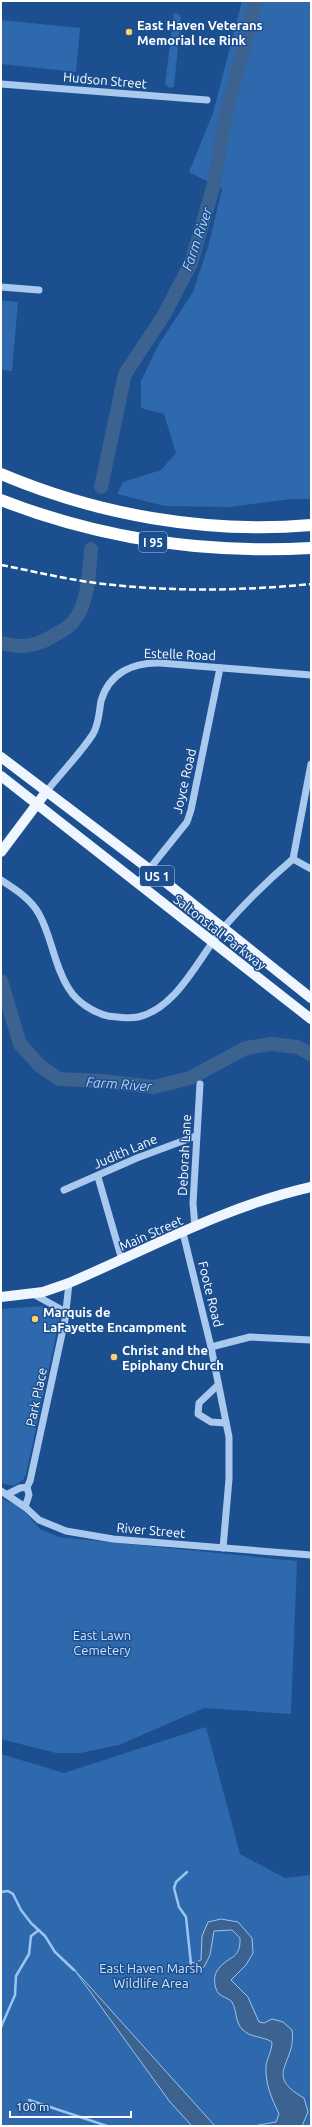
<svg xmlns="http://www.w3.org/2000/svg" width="312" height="2127" font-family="Ubuntu,sans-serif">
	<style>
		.green { fill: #2e69ad }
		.water { fill: #3c6290; stroke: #9cc4f0 }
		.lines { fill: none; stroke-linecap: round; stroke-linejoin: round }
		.stream { stroke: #9cc4f0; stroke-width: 2.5 }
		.river { stroke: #3c6290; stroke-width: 14 }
		.minor { stroke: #a9c9ee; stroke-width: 7 }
		.major { stroke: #f0f6ff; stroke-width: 10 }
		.highway { stroke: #fff; stroke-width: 12 }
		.rail { stroke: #fff; stroke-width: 2.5; stroke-dasharray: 7 3; stroke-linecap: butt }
		.poi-dot { fill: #ffd166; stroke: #1b4f8f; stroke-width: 1.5 }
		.labels { text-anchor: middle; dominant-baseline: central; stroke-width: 3; stroke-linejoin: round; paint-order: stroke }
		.shield { fill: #1b4f8f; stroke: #bbcadd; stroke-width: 1 }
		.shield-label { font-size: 12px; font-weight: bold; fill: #fff }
		.poi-label { font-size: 13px; font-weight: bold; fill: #fff; stroke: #1b4f8f; text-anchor: start }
		.street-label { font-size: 13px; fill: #fff; stroke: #1b4f8f }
		.park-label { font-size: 13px; fill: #cfe3fa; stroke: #1b4f8f }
		.water-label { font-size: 14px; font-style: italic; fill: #b5d3f5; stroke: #1b4f8f }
	</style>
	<rect width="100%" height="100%" fill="#1b4f8f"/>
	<g class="green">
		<polygon points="242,1 311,1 311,499 291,499 230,507 165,506 117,494 123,482 161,470 176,453 164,414 141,408 141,381 159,344 193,292 208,247 222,189 189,172 213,113"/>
		<polygon points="174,13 179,14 181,17 174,87 169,88 165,84"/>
		<polygon points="1,20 80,28 76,72 1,64"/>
		<polygon points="1,300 18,302 12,371 1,370"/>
		<path d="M42,1306C50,1308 55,1311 60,1318L59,1322L26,1474L23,1480L14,1486L1,1483V1309Z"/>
		<polygon points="1,1498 20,1507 40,1529 59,1537 297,1561 291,1714 204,1708 119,1745 80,1753 56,1753 1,1739"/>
		<polygon points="206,1727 240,1854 285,1878 311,1875 311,2126 1,2126 1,1754 64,1773"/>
	</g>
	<g class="water">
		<path d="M221,1919L238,1922L252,1938L253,1953L246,1965L231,1980L248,1997L259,2022L264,2023L272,2019L283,2022L292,2030C297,2064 262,2074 304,2098L308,2112L302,2126H253L276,2122L279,2114C272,2099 265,2084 266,2066C267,2058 272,2051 272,2042C263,2036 250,2038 242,2029C235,2022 237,2010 232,2002C229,1998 222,1997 219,1994C214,1988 213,1977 217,1971C227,1955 241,1961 240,1938L232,1930L214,1931L210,1955L204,1967L195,1971L191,1968L190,1961L194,1963L201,1960L202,1936L208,1922Z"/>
		<polygon points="73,1968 215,2126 192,2126 170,2102"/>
	</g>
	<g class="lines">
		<g class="stream">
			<polyline points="187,1872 176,1882 174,1888 179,1907 186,1917 191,1964"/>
			<polyline points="1,1892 8,1891 13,1894 21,1910 31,1923 45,1936 55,1952 74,1970"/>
			<polyline points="1,2027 15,1995 16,1976 29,1954 31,1936 39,1930"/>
			<polyline points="29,2100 107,2126"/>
		</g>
		<g class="river">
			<polyline points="101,487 125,374 164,315 191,263 213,188 227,110 256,1"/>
			<path d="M1,643C20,648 35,647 51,637C58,633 67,629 72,623C89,605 89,572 91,549"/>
			<polyline points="1,981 20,1044 40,1066 59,1079 100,1081 154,1087 190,1078 246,1048 271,1044 297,1047 311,1054"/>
		</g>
		<g class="minor">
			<polyline points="1,84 207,100"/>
			<polyline points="1,287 39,290"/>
			<path d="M46,792C61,773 80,754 93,734C99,724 99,712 101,701C109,673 133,662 160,663L311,675"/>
			<polyline points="293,859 311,764"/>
			<polyline points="293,859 311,869"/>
			<path d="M1,880C15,889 31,899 39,914C52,937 54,966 69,989C77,1002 94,1013 108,1016C117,1017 129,1019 138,1017C178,1008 200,955 224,927C245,903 268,880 293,859"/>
			<polyline points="138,883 187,822 191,810 220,668"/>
			<polyline points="98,1177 122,1260"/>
			<polyline points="64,1190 137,1158 196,1136"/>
			<polyline points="195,1227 193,1203 200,1084"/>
			<polyline points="183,1233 211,1347 229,1437 229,1479 223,1548"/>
			<polyline points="33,1294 66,1312"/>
			<polyline points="211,1347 250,1337 311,1340"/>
			<polyline points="218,1385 199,1403 198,1414 211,1422 225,1423"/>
			<polyline points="1,1491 25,1507 39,1520 66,1531 113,1539 311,1555"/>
			<polyline points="8,1494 20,1488 27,1487 30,1481 65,1320 69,1283"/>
			<polyline points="25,1507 29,1495 27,1487"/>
		</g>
		<g class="major">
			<polyline points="1,757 149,869 311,998"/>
			<polyline points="1,776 311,1019"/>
			<polyline points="1,852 46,792"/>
			<path d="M1,1297L43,1292L69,1283C148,1249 226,1206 311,1187"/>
		</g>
		<g class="highway">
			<path d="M1,474C98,515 206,534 311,525"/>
			<path d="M1,500C101,539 204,554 311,548"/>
		</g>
		<path class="rail" d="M1,565C33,571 64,579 96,583C167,592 240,591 311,584"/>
	</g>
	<g class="poi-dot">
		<circle cx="129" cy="32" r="4"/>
		<circle cx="35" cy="1319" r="4"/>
		<circle cx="114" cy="1357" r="4"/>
	</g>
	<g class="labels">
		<g class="shield">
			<rect x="139" y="532" width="28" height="20" rx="3"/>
			<rect x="140" y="866" width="34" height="20" rx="3"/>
		</g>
		<g class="shield-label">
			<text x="153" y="542">I 95</text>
			<text x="157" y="876">US 1</text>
		</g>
		<g class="poi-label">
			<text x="137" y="25">East Haven Veterans<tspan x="137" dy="15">Memorial Ice Rink</tspan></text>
			<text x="43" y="1312">Marquis de<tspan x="43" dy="15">LaFayette Encampment</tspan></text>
			<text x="122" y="1350">Christ and the<tspan x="122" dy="15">Epiphany Church</tspan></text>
		</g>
		<g class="street-label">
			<text transform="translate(105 80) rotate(5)">Hudson Street</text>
			<text transform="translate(180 654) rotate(2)">Estelle Road</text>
			<text transform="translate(184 781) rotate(-77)">Joyce Road</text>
			<text transform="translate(220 932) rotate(38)">Saltonstall Parkway</text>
			<text transform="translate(125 1151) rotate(-23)">Judith Lane</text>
			<text transform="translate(184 1155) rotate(-87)">Deborah Lane</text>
			<text transform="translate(151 1233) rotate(-24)">Main Street</text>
			<text transform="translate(211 1294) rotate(76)">Foote Road</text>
			<text transform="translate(36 1397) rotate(-78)">Park Place</text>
			<text transform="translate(151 1530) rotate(5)">River Street</text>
		</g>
		<g class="park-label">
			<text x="102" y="1635">East Lawn<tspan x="102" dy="15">Cemetery</tspan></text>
			<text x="151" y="1968">East Haven Marsh<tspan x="151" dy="15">Wildlife Area</tspan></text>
		</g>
		<g class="water-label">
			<text transform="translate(197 239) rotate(-71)">Farm River</text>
			<text transform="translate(119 1084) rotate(4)">Farm River</text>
		</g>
	</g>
	<rect width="312" height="2127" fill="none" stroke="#ffffff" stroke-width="4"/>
	<path d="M10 2111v6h121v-6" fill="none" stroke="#ffffff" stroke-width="2"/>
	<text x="16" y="2111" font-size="12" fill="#ffffff" stroke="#1b4f8f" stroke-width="3" paint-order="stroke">100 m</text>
</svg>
